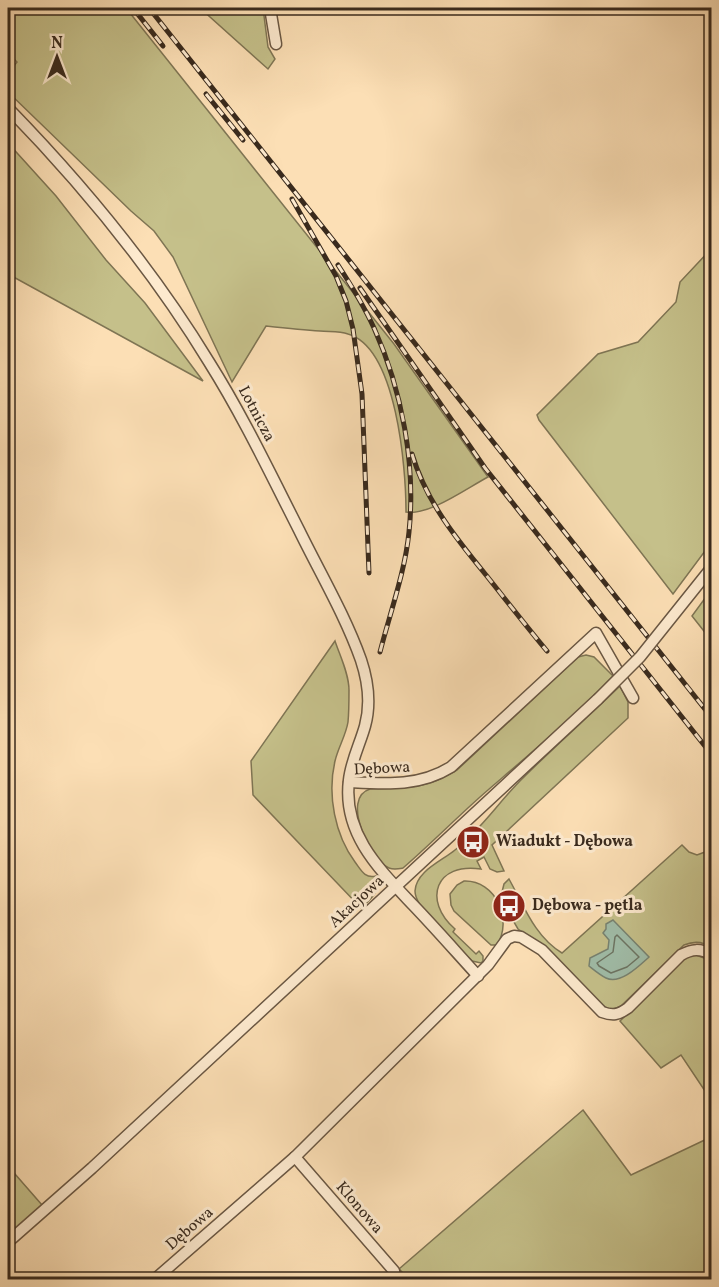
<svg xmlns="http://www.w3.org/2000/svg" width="719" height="1287" font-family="Vollkorn,serif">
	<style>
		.green { fill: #c5c08a; stroke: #7f7554; stroke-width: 1.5 }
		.water { fill: #a0bda9; stroke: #778271; stroke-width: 1.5 }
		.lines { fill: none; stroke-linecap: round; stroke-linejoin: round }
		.shore { stroke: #6c7463; stroke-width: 1.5 }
		.minor-casing { stroke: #6a5743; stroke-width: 13 }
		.minor { stroke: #fdeacf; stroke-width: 10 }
		.rail-casing { stroke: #392a1d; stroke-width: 5 }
		.rail { stroke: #fdeacf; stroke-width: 3; stroke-dasharray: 9; stroke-linecap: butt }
		.minor-bridge-casing { stroke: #6a5743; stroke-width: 13; stroke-linecap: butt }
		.minor-bridge { stroke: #fdeacf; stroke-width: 10 }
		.labels { text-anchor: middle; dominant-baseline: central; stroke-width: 6; stroke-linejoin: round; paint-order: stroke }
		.street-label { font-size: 16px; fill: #392a1d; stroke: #fdeacf }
		.poi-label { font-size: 16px; font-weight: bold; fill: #392a1d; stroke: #fdeacf; text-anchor: start }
	</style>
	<rect width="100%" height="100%" fill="#fcdfb5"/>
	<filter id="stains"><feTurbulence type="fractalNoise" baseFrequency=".00333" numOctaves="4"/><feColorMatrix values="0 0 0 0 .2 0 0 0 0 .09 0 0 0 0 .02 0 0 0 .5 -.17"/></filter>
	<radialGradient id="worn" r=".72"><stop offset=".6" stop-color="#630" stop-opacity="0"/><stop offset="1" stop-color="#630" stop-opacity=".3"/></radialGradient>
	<g class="green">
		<path d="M8,8H126L394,344L488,477C467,488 429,516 406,512C406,469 397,348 348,334C339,331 329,332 320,331C302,330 284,328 266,326L232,382L173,257L154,231L131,211L8,92V73L17,62L8,53Z"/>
		<polygon points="200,8 263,8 268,47 275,59 268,69"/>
		<polygon points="8,143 56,196 106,260 145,303 203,381 8,274"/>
		<polygon points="711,249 711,543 673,594 539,420 537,415 598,354 638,342 676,302 680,282"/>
		<polygon points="711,590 711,640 692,616"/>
		<path d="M335,641C340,656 349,674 349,690C349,700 349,712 348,722C346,735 338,748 335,761C327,795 335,835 355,862C361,870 365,879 376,876C381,891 372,898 361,908L253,795L251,761Z"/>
		<path d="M586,655L594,657L613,676C574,717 531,753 488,790C459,815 432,843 403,868C398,869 394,870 389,868C371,861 340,798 370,789C408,787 422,791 457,770L578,657Z"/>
		<path d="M620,686L628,702V718L492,845L504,871L497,872L490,869L484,857L477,861L481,869C436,862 422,900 455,929L453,932L476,954L479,951L483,956V961L481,963L472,961C458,947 415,910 415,891C416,871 442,861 455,850C481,830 500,800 524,777C555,746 588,717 620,686Z"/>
		<path d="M682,845L689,852L697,855L705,852L711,860V948C703,941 694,941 684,945L621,1006C614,1010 609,1010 602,1005L539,943L518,929L511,917L502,892L504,884L509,879C524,906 535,937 562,953Z"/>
		<path d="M464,881C496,880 513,920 497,945H491L454,911L451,905L450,894L457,885Z"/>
		<polygon points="696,955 712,961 711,1100 681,1055 661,1068 620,1021 686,957"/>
		<polygon points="583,1110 631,1175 711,1137 711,1279 410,1280 399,1269"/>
		<polygon points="8,1166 42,1205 8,1236"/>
	</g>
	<path class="water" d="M613,920L649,957C639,966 620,985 606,978C600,975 594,970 589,966L590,958L608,949L609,940L603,933L606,929V924Z"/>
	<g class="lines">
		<polygon class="shore" points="617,935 639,957 627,967 611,973 599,966 597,963 613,952 615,937"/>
		<g class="minor-casing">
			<g id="minor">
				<polyline points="270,8 276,44"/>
				<path d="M8,108C83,185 153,270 209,362C243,416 270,473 299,530C320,573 345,615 361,660C368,681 371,704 365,726C360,744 351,761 349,780C342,835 381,871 415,907C436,929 457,953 478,976"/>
				<path d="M349,782C385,784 419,787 451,767L596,633L633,698"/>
				<polyline points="295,1157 394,1271 396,1280"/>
				<polyline points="8,1242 92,1168 598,699"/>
				<path d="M154,1280L295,1157L488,965L507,939L514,936L521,937L542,950L602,1012C613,1016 618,1015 628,1008L681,955C692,949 700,948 712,955"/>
			</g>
		</g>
		<use href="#minor" class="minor"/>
		<g class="rail-casing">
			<g id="rail">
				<polyline points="133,8 163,46"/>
				<polyline points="149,8 712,718"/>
				<polyline points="206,94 243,140"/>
				<polyline points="292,199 336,276 346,301 353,329 362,394 369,573"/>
				<path d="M338,265C351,285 364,306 374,328C402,390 416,465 409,532C405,572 390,613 380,652"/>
				<polyline points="360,288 485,468 712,755"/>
				<path d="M412,454C426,501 455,537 486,575C506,600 526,626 547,651"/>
			</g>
		</g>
		<use href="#rail" class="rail"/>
		<g class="minor-bridge-casing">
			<polyline id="minor-bridge" points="598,699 640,657 712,567"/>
		</g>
		<use href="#minor-bridge" class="minor-bridge"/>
	</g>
	<defs>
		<g id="bus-disc" transform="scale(1.725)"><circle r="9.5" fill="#8f2418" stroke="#fdeacf"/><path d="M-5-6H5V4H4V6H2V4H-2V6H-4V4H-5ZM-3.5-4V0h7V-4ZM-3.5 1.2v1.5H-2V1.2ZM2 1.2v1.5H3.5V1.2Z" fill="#fff"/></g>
	</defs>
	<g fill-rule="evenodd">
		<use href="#bus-disc" x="473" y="842"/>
		<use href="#bus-disc" x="509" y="906"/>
	</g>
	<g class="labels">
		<g class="street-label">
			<text transform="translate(256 414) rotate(62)">Lotnicza</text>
			<text transform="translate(382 769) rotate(-3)">Dębowa</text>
			<text transform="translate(357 902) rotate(-43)">Akacjowa</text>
			<text transform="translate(359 1208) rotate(49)">Klonowa</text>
			<text transform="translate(190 1229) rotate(-41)">Dębowa</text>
		</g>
		<g class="poi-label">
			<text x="496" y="842">Wiadukt - Dębowa</text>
			<text x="532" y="906">Dębowa - pętla</text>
		</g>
	</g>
	<rect width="719" height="1287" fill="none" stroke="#fcdfb5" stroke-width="30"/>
	<rect x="9" y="9" width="701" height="1269" fill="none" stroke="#392a1d" stroke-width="3"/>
	<rect x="15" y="15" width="689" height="1257" fill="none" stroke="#392a1d" stroke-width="1.5"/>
	<g transform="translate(57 57)" stroke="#fdeacf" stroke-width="4.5" paint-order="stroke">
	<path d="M0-4.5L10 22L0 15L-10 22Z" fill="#392a1d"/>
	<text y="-9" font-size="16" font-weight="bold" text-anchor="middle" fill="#392a1d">N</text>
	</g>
	<rect width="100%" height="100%" filter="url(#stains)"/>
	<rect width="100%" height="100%" fill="url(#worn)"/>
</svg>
